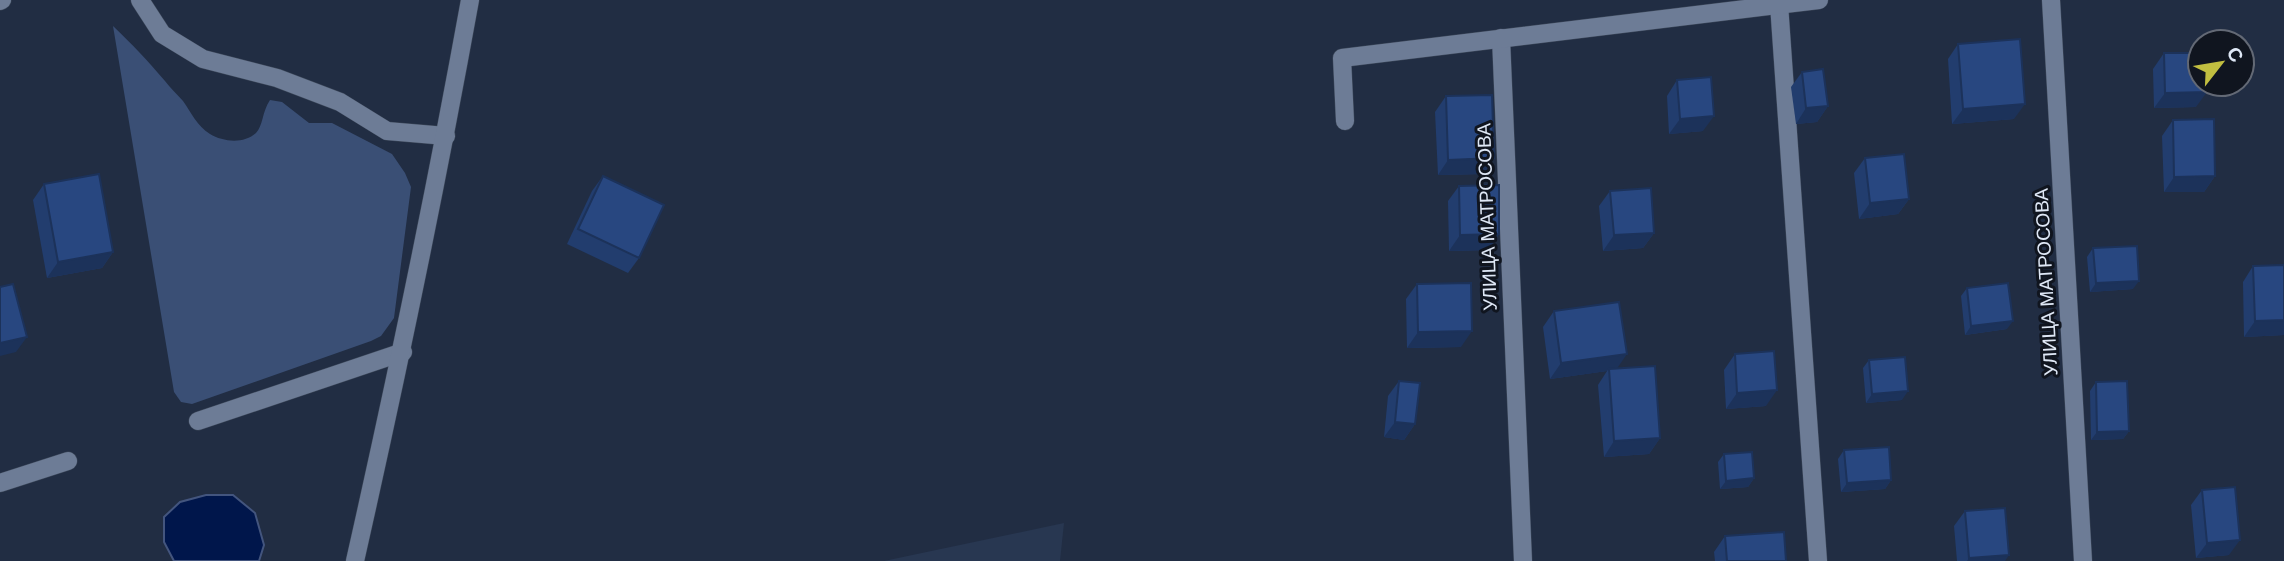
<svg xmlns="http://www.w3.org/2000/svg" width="2284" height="561" font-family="'DM Sans',sans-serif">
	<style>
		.built { fill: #283751 }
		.green { fill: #3a4f75 }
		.water { fill: #00164b; stroke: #43557e; stroke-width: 2 }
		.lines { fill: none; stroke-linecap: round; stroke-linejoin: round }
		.minor-casing { stroke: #3d485a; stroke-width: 19 }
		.minor { stroke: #6d7c96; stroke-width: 18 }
		.wall { fill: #223d6e }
		.shaded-wall { fill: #1c325a }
		.building { fill: #284780; stroke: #1c325a; stroke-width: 2 }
		.labels { text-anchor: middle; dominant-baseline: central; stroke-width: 6; stroke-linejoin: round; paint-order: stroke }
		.street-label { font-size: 19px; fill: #dfe8f6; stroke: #10151f }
	</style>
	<rect width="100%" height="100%" fill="#212d43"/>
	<polygon class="built" points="1064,523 1060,561 884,561"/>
	<path class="green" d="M113,26C132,44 148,61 165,81C170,88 177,94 183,101C191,112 197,126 210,134C223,142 244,144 256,133C263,126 262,112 270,100L282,102L309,123H332L392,154L405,173L411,187L394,318L381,336L371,341L192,404L181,402L174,392Z"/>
	<polygon class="water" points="206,495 233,495 255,513 264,545 259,561 174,561 164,542 164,517 180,502"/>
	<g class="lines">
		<g class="minor-casing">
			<g id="minor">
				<polyline points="140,0 162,34 203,59 277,78 340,102 387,131 446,136"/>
				<polyline points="2051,0 2083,561"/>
				<polyline points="0,1 2,0"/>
				<polyline points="1779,4 1818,561"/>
				<polyline points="1501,38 1523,561"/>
				<polyline points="1345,121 1342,58 1819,0"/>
				<polyline points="198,421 403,352"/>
				<polyline points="0,483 68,461"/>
				<path d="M355,561C397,375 436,188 470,0"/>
			</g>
		</g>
		<use href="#minor" class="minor"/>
	</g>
	<g class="wall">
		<polygon points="1958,44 2014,119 1952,124 1948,59"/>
		<polygon points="2164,53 2196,107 2154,108 2153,69"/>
		<polygon points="1802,72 1828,106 1817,122 1796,124 1791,87"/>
		<polygon points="1677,80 1703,131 1669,134 1667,96"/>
		<polygon points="1446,96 1494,158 1484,174 1438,175 1435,112"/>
		<polygon points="2173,120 2215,176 2204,192 2164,192 2162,136"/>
		<polygon points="1865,158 1909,199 1898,214 1859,219 1854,173"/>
		<polygon points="603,176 639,258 628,273 567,244 592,191"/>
		<polygon points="44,184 113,252 102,268 47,278 33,200"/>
		<polygon points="1459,186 1499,234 1488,250 1449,251 1448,201"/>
		<polygon points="1610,191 1654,233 1643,248 1603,251 1599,206"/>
		<polygon points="2093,248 2133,289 2090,292 2087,257"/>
		<polygon points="2253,266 2284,335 2244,337 2243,282"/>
		<polygon points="1417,284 1461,347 1407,348 1406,299"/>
		<polygon points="1967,288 2007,329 1965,335 1961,296"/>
		<polygon points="1554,311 1616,369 1660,438 1649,454 1604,457 1598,385 1607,371 1550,379 1543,327"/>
		<polygon points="1735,354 1766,406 1726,409 1724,370"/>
		<polygon points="1869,360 1902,400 1866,403 1863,368"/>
		<polygon points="1399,381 1415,424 1404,440 1384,437 1388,396"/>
		<polygon points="2096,382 2129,431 2123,439 2091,440 2090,391"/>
		<polygon points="1844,450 1891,480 1885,489 1841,492 1838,459"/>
		<polygon points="1724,454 1754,478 1748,487 1720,489 1718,462"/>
		<polygon points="2202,490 2229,555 2196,558 2191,505"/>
		<polygon points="1965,511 2005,561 1957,561 1954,526"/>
		<polygon points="1725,536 1786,561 1715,561 1714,552"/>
	</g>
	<g class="shaded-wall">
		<polygon points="2207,92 2196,107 2154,108 2165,93"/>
		<polygon points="2025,104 2014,119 1952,124 1963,109"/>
		<polygon points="1828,106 1817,122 1796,124 1806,108"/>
		<polygon points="1714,116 1703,131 1669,134 1680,119"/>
		<polygon points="1494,158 1484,174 1438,175 1448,160"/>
		<polygon points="2215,176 2204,192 2164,192 2174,177"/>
		<polygon points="1909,199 1898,214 1859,219 1870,203"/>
		<polygon points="1654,233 1643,248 1603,251 1614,235"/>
		<polygon points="1499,234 1488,250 1449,251 1460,235"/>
		<polygon points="113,252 102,268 47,278 58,262"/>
		<polygon points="2139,281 2133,289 2090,292 2096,283"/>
		<polygon points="2284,320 2284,335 2244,337 2255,321"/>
		<polygon points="2013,321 2007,329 1965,335 1971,326"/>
		<polygon points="1472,331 1461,347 1407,348 1418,332"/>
		<polygon points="27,337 16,352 0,356 0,343"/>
		<polygon points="1627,354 1616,370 1609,369 1607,371 1550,379 1561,363"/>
		<polygon points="1777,390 1766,406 1726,409 1737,393"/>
		<polygon points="1908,391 1902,400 1866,403 1872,394"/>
		<polygon points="1395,422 1415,424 1404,440 1384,437"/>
		<polygon points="2129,431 2123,439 2091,440 2097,432"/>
		<polygon points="1660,438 1649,454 1604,457 1614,441"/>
		<polygon points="1754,478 1748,487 1720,489 1726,481"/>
		<polygon points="1891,480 1885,489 1841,492 1847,483"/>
		<polygon points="2240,540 2229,555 2196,558 2207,543"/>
		<polygon points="2009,555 2005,561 1967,561 1969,558"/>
	</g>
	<g class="building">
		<polygon points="2020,39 2025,104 1963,109 1958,44"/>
		<polygon points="2164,53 2200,53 2200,84 2207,84 2207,92 2165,93"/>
		<polygon points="1823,69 1828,106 1806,108 1802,72"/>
		<polygon points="1711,77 1714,116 1680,119 1677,80"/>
		<polygon points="1492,95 1494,158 1448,160 1446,96"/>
		<polygon points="2214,119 2215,176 2174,177 2173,120"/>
		<polygon points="1904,154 1909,199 1870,203 1865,158"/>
		<polygon points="99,174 113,252 58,262 44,184"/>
		<polygon points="603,176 664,205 639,258 578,229"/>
		<polygon points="1499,185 1499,234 1460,235 1459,186"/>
		<polygon points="1651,188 1654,233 1614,235 1610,191"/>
		<polygon points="2137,246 2139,281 2096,283 2093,248"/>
		<polygon points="2284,265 2284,320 2255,321 2253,266"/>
		<polygon points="1471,283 1472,331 1418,332 1417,284"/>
		<polygon points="2008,283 2013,321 1971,326 1967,288"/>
		<polygon points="13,284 27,337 0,343 0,287"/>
		<polygon points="1619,302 1627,354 1561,363 1554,311"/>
		<polygon points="1774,351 1777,390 1737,393 1735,354"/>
		<polygon points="1905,357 1908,391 1872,394 1869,360"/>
		<polygon points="1655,366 1660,438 1614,441 1609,369"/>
		<polygon points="1399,381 1420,383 1415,424 1395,422"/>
		<polygon points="2127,381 2129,431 2097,432 2096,382"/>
		<polygon points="1889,447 1891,480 1847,483 1844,450"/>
		<polygon points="1752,452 1754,478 1726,481 1724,454"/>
		<polygon points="2235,487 2240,540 2207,543 2202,490"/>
		<polygon points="2005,508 2009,555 1969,558 1965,511"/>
		<polygon points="1784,532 1786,561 1727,561 1725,536"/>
	</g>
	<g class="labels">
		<g class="street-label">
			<text transform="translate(1487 217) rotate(-92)">УЛИЦА МАТРОСОВА</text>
			<text transform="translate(2046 282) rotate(-93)">УЛИЦА МАТРОСОВА</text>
		</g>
	</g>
	<g transform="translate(2221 63) rotate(59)"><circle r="33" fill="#10151f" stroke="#636975" stroke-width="2"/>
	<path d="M0-5L12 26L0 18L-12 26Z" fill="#c1be40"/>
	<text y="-10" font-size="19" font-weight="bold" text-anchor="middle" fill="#dfe8f6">С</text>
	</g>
</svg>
